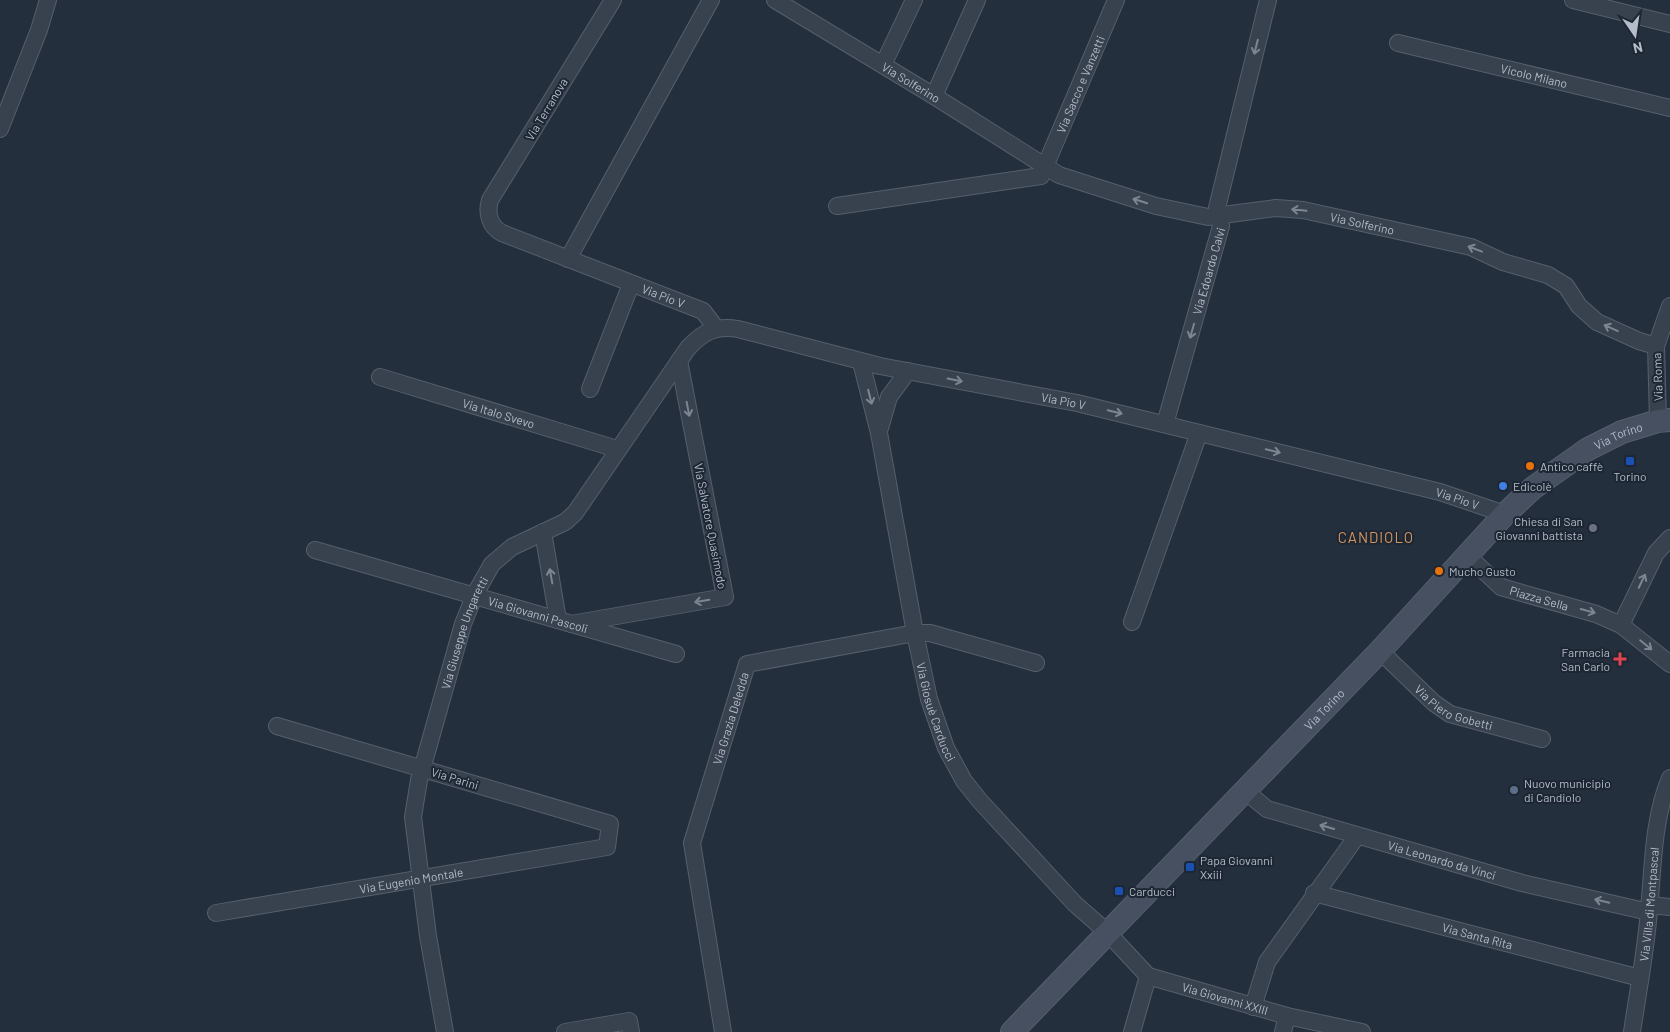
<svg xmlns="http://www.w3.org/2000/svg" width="1670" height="1032" font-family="Barlow,sans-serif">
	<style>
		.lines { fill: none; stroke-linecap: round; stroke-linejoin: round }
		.minor-casing { stroke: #565f6c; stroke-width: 18 }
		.secondary-casing { stroke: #565f6c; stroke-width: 24 }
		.minor { stroke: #38414e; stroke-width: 16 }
		.secondary { stroke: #465061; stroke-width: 22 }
		.oneway { stroke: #7c8592 }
		.transit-dot { fill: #1a4fb4; stroke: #1d2633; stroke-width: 2 }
		.food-dot { fill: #e8710a; stroke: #1d2633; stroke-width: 2 }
		.shop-dot { fill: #3f7fe0; stroke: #1d2633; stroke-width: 2 }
		.worship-dot { fill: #6b7280; stroke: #1d2633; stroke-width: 2 }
		.health-dot { fill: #e0444e; stroke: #1d2633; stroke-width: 2 }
		.service-dot { fill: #5c6f8a; stroke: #1d2633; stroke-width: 2 }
		.labels { text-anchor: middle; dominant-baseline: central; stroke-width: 4; stroke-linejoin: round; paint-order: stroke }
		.street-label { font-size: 12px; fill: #b4bcc9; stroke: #1d2633 }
		.poi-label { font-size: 12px; fill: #b4bcc9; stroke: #1d2633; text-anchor: start }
		.quarter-label { font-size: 15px; letter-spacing: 1px; fill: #d59563; stroke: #1d2633 }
	</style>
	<rect width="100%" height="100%" fill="#242f3e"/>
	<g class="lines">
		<g class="minor-casing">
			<g id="minor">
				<path id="s1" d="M613,0L490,200C486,213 490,227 502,233L703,311L716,328"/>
				<path id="s2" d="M775,0L934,96L1059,175L1156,206L1208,217L1276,208L1303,210L1471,247L1503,262L1548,275L1566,286L1579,306L1597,322L1639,341L1656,346"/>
				<polyline points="1573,0 1670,24"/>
				<path id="s3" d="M1398,43L1670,108"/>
				<polyline points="883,65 914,0"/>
				<polyline points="934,96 977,0"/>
				<polyline points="0,129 39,30 48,0"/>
				<path id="s4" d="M837,206L1041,176L1116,0"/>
				<polyline points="568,259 711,0"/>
				<path id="s5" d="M861,362L879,433L915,633L929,699L946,748L964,781L980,801L1075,904L1107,932L1148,976L1287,1016L1362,1032"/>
				<path id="s6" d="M380,377L617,449"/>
				<polyline points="590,389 631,284"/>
				<polyline points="1658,421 1656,346 1670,306"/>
				<path id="s7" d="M1165,424L1221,226L1217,208L1268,0"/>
				<polyline points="880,428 889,397 908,371"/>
				<polyline points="543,532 558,620"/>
				<path id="s8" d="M315,550L676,654"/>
				<path id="s9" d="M1468,556L1501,587L1596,614L1621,625L1670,664"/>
				<polyline points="1132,622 1199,433"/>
				<polyline points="571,624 725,597 679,361"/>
				<polyline points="1621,625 1656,553 1670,538"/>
				<path id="s10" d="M1380,651L1434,703L1450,714L1542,739"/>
				<path id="s11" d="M1244,790L1267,809L1522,883L1649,912"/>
				<path id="s12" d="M1314,893L1640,978"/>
				<polyline points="1650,905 1670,907"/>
				<path id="s13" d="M216,913L607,847L610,824L277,726"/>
				<polyline points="1253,1007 1267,962 1357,836"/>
				<path id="s14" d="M445,1032L428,936L413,817L419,780L463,624L475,594L492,564L512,547L565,522L575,513L688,348C703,332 716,325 738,329L880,366L1077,403L1440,492L1505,514"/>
				<polyline points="565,1032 588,1028"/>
				<polyline points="589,1032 588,1028 629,1021 631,1032"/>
				<path id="s15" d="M723,1032L692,843L747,664L915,633H930L1036,663"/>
				<polyline points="1132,1032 1148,976"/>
				<polyline points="1283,1032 1287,1016"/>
				<path id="s16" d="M1632,1032C1638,991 1646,951 1649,910C1653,867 1653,818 1670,778"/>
			</g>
		</g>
		<g class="secondary-casing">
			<g id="secondary">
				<path id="s17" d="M1012,1032L1380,651L1505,514L1533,488L1588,449L1622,432L1658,421L1670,420"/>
			</g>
		</g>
		<use href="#minor" class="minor"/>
		<use href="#secondary" class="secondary"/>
	</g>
	<defs><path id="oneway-shaft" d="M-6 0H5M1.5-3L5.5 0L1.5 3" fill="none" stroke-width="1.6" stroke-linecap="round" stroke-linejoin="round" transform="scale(1.25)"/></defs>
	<g class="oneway">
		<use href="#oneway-shaft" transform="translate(1256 47) rotate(104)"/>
		<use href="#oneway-shaft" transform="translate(1140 201) rotate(-162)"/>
		<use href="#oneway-shaft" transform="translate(1299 210) rotate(-174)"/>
		<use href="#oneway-shaft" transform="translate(1475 249) rotate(-159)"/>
		<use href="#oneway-shaft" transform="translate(1611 328) rotate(-156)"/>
		<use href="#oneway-shaft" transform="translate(1192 331) rotate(106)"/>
		<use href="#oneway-shaft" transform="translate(955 380) rotate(11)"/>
		<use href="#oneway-shaft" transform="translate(870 397) rotate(76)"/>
		<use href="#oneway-shaft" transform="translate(688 409) rotate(79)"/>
		<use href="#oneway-shaft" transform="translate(1115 412) rotate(14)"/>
		<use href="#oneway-shaft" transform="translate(1273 451) rotate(14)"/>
		<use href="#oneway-shaft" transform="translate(551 576) rotate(-100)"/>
		<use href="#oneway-shaft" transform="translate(1642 581) rotate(-64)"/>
		<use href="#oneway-shaft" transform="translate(702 601) rotate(170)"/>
		<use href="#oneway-shaft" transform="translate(1588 611) rotate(15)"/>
		<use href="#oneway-shaft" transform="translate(1646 645) rotate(39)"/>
		<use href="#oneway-shaft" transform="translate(1327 827) rotate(-164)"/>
		<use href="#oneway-shaft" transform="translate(1602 901) rotate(-167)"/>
	</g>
	<g class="transit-dot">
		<rect x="1625" y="456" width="10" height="10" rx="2.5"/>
		<rect x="1185" y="862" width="10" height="10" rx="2.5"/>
		<rect x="1114" y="886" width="10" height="10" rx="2.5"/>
	</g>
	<g class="food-dot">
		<circle cx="1530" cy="466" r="5"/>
		<circle cx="1439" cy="571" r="5"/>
	</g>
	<circle class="shop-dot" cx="1503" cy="486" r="5"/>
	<circle class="worship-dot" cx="1593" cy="528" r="5"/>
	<path class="health-dot" d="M1617.5 651.5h5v5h5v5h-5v5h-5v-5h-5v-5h5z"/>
	<circle class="service-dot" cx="1514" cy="790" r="5"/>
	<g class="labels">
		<g class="street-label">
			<text stroke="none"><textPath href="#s3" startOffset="140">Vicolo Milano</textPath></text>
			<text stroke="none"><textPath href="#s2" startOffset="159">Via Solferino</textPath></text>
			<text stroke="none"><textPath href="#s4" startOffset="306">Via Sacco e Vanzetti</textPath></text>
			<text transform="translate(546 109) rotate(-59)">Via Terranova</text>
			<text stroke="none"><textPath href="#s2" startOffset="645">Via Solferino</textPath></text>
			<text stroke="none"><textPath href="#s7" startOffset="159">Via Edoardo Calvi</textPath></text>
			<text stroke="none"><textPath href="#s1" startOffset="446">Via Pio V</textPath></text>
			<text transform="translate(1657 377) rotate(-92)">Via Roma</text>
			<text stroke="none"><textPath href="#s14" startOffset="1172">Via Pio V</textPath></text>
			<text stroke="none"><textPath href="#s6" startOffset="124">Via Italo Svevo</textPath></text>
			<text stroke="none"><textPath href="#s17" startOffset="854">Via Torino</textPath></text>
			<text stroke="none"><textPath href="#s14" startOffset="1578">Via Pio V</textPath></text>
			<text transform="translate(711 526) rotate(79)">Via Salvatore Quasimodo</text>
			<text stroke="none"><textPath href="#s9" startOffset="85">Piazza Sella</textPath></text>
			<text stroke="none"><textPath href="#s8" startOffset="232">Via Giovanni Pascoli</textPath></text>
			<text stroke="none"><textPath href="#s14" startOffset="409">Via Giuseppe Ungaretti</textPath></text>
			<text stroke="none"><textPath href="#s10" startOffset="95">Via Piero Gobetti</textPath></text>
			<text stroke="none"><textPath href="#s17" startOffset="449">Via Torino</textPath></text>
			<text stroke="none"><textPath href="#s5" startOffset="358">Via Giosuè Carducci</textPath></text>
			<text stroke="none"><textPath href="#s15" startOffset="322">Via Grazia Deledda</textPath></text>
			<text transform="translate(455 778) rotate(17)">Via Parini</text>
			<text stroke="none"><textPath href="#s11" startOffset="212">Via Leonardo da Vinci</textPath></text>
			<text stroke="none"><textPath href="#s13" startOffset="198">Via Eugenio Montale</textPath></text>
			<text stroke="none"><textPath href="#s16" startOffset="129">Via Villa di Montpascal</textPath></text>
			<text stroke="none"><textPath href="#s12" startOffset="169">Via Santa Rita</textPath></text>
			<text stroke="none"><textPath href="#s5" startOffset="782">Via Giovanni XXIII</textPath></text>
		</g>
		<g class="poi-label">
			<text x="1540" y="466">Antico caffè</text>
			<text x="1630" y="476" text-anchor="middle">Torino</text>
			<text x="1513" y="486">Edicolè</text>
			<text x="1583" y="521" text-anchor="end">Chiesa di San<tspan x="1583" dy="14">Giovanni battista</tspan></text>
			<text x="1449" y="571">Mucho Gusto</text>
			<text x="1610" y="652" text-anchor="end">Farmacia<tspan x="1610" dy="14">San Carlo</tspan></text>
			<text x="1524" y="783">Nuovo municipio<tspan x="1524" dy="14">di Candiolo</tspan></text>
			<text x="1200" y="860">Papa Giovanni<tspan x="1200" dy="14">Xxiii</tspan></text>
			<text x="1129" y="891">Carducci</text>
		</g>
		<g class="quarter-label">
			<text x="1376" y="537">CANDIOLO</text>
		</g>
	</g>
	<g transform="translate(1635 35) rotate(167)" stroke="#1d2633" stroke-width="4" paint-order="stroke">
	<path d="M0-4L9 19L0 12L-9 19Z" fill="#b4bcc9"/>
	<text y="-8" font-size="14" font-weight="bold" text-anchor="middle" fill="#b4bcc9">N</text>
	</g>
</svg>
